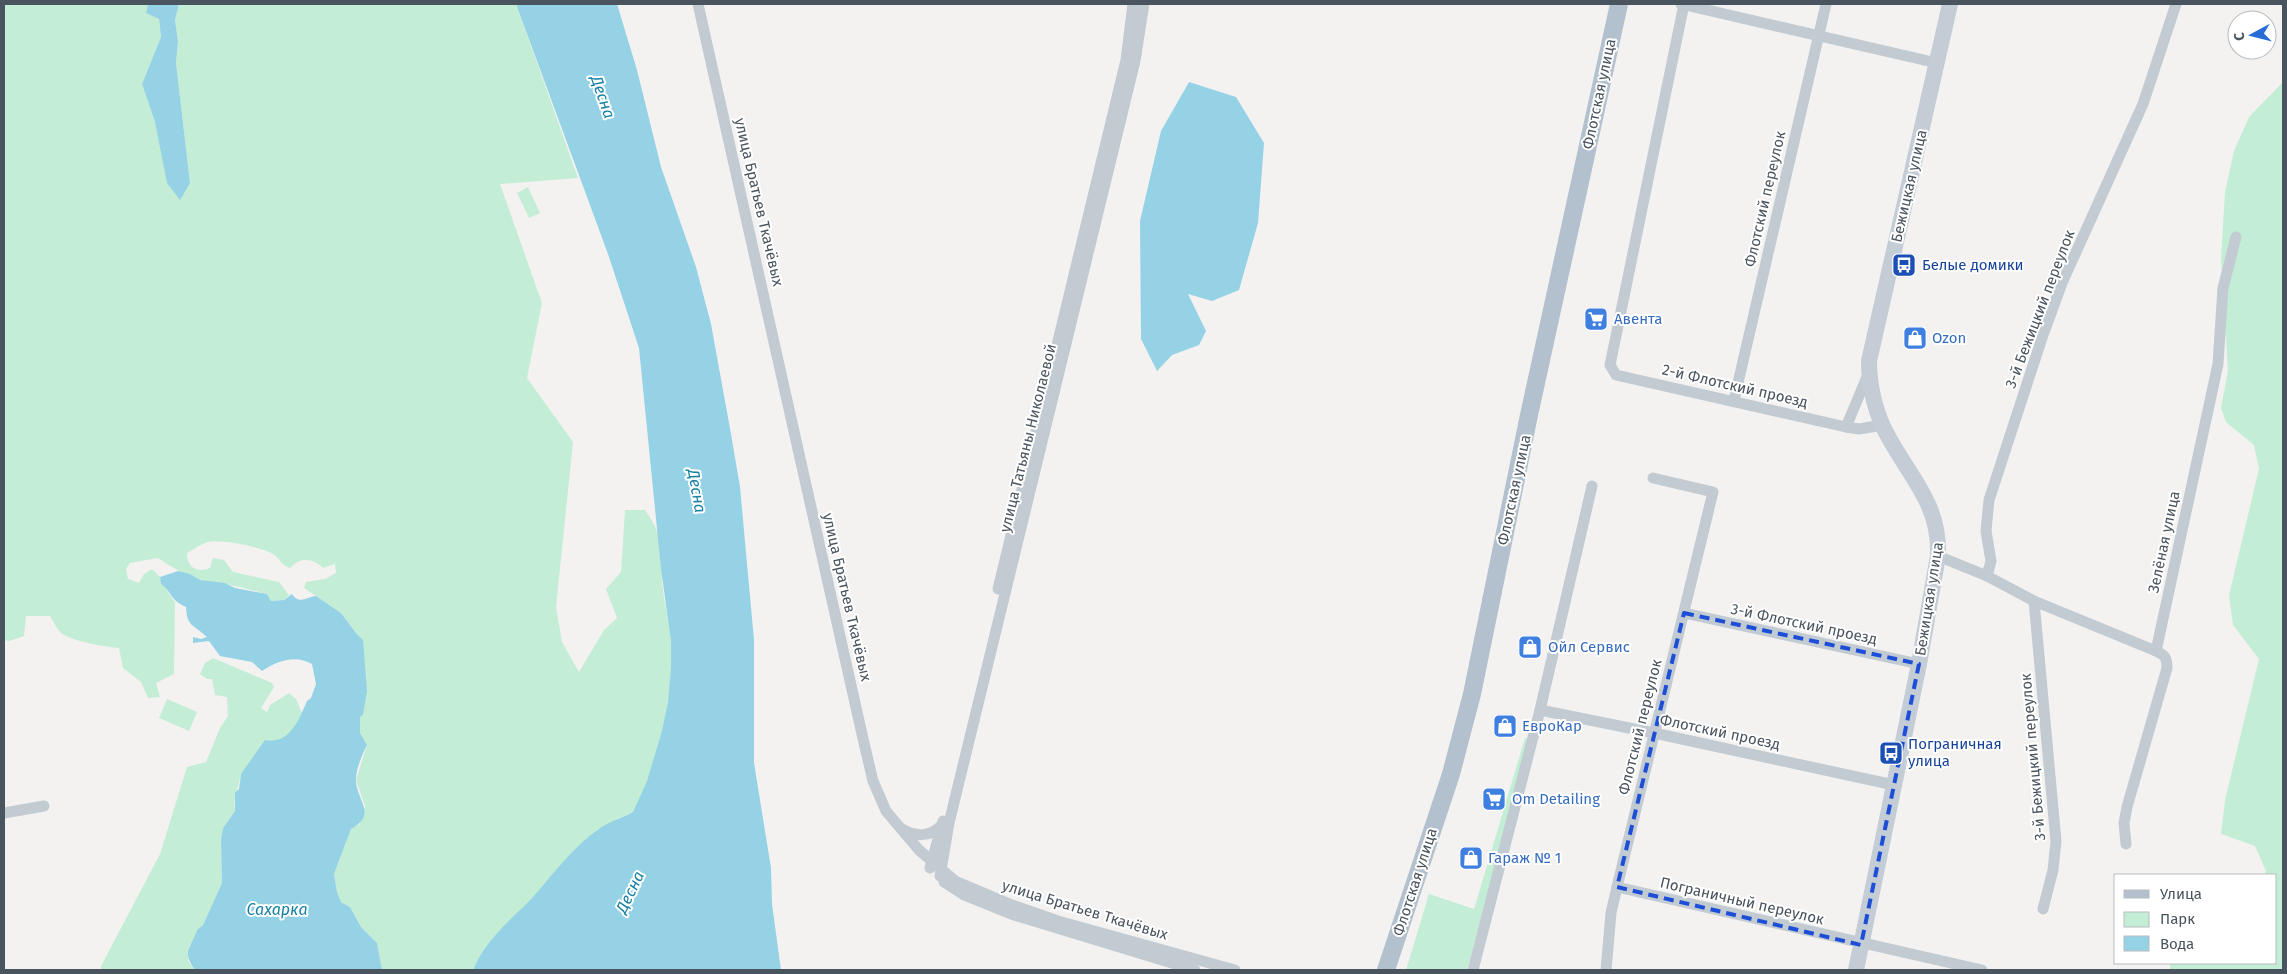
<svg xmlns="http://www.w3.org/2000/svg" width="2287" height="974" font-family="'Fira Sans',sans-serif">
	<style>
		.green { fill: #c4edd6 }
		.water { fill: #95d2e6 }
		.lines { fill: none; stroke-linecap: round; stroke-linejoin: round }
		.street { stroke: #c3cbd2; stroke-width: 11 }
		.secondary { stroke: #c4ccd6; stroke-width: 16 }
		.primary { stroke: #b3c0cd; stroke-width: 18 }
		.marked { fill: none; stroke: #1d4ed8; stroke-width: 4; stroke-dasharray: 10 6; stroke-linejoin: round }
		.labels { text-anchor: middle; dominant-baseline: central; stroke-width: 4; stroke-linejoin: round; paint-order: stroke }
		.street-label { font-size: 15px; fill: #4a545e; stroke: #fff }
		.transit-label { font-size: 15px; fill: #164399; stroke: #fff; text-anchor: start }
		.shop-label { font-size: 15px; fill: #366cbe; stroke: #fff; text-anchor: start }
		.water-label { font-size: 16px; font-style: italic; fill: #1880a3; stroke: #fff }
	</style>
	<rect width="100%" height="100%" fill="#f3f2f1"/>
	<g class="green">
		<path d="M4,4H148L146,13L159,19L161,37L142,84L155,122L190,183L176,63L178,41L175,20L179,4H516L578,178L500,184L542,303L527,378L573,442L556,607L562,642L579,672L604,630L617,618L606,589L621,572L625,510H645C649,516 654,523 656,529C662,541 661,575 663,590C665,607 670,625 671,643C674,700 659,761 633,812L617,819C583,850 550,880 518,913C501,930 482,946 473,970H382L377,943L361,927L350,907L341,902L337,892L334,874L351,829L360,824L365,806L356,780L367,745L360,733V717L363,715V640L356,633L341,613L304,588L306,582L325,579L336,573L335,564L323,568C313,558 300,557 290,568C280,565 281,559 273,554C262,547 220,539 208,542C201,544 194,549 187,553C187,568 197,573 210,568L213,558L224,560L233,572L279,582L289,595L284,600L271,601L267,594C253,590 239,587 226,584C218,582 210,583 202,581C188,577 170,566 158,558L130,563L126,569L128,579L139,583L144,574L152,569L160,577L161,584C169,590 169,596 175,602L174,674L156,683L160,697L148,698L141,682L123,668L119,648C106,647 71,641 61,633C57,629 53,621 50,616H26L24,636L9,641L4,640Z"/>
		<polygon points="2283,82 2283,970 2170,970 2170,963 2276,963 2276,875 2265,875 2266,871 2255,846 2221,834 2225,800 2259,659 2233,625 2229,595 2259,469 2254,445 2226,422 2221,408 2228,371 2221,259 2225,192 2234,151 2249,117"/>
		<polygon points="528,187 540,213 529,218 517,193"/>
		<polygon points="213,658 272,683 274,687 261,708 267,712 270,705 289,693 296,699 302,713 293,731 282,739 273,742 241,774 234,803 235,811 223,828 221,840 222,883 203,925 197,930 195,940 189,946 188,961 195,970 101,970 101,966 160,854 187,767 206,762 220,728 228,716 227,697 215,695 212,679 207,679 200,674 205,663"/>
		<polygon points="167,699 197,712 189,731 159,718"/>
		<polygon points="1525,738 1529,739 1467,970 1406,970 1429,894 1474,909"/>
	</g>
	<g class="water">
		<polygon points="148,4 179,4 175,20 178,41 176,63 190,183 180,200 167,183 155,122 142,84 161,37 159,19 146,13"/>
		<path d="M516,4H617L637,70L661,167L696,267L711,324L731,434L740,487L754,640V763L771,868L772,904L781,970H473C485,940 511,920 533,897C554,873 573,847 599,829C610,821 622,818 633,812L647,781L662,731L668,702L671,668V641L661,569L639,348L608,254Z"/>
		<polygon points="1189,82 1236,97 1264,143 1258,223 1239,290 1212,301 1188,294 1206,331 1199,345 1172,355 1157,371 1141,339 1140,221 1161,131"/>
		<path d="M178,571L190,574L200,580L225,583L235,588L267,594L271,601L284,600L292,594C299,605 307,597 316,596L341,613L356,633L363,640L367,691L363,715L360,717V733L367,745C362,755 355,771 356,782C358,802 377,815 351,829L334,874L337,892L341,902L350,907L361,927L377,943L382,970H195C181,951 191,949 197,930L203,925L222,883L221,840L223,828L235,811V793L239,789L241,774L265,740C290,745 299,719 307,701L311,698L316,684L312,664C296,654 276,661 262,671L252,662L220,656L209,641L193,643V637L201,639L207,637C193,624 187,627 186,607C169,599 173,593 161,584L160,577Z"/>
	</g>
	<g class="lines">
		<g class="street">
			<polyline points="698,4 864,743 873,781 886,811 919,850 955,881 1012,905 1058,921 1235,970"/>
			<polyline points="1681,4 1937,63"/>
			<polyline points="1684,4 1610,365 1616,375 1846,427"/>
			<polyline points="1869,372 1846,427 1859,429 1883,425"/>
			<polyline points="1734,400 1826,4"/>
			<polyline points="1938,556 1987,576 2034,601 2156,651"/>
			<polyline points="1987,576 1991,561 1986,531 1989,500 2043,335 2062,283 2143,104 2176,4"/>
			<polyline points="998,589 1126,60 1133,4"/>
			<polyline points="2034,601 2056,841 2053,870 2043,909"/>
			<polyline points="1684,613 1919,664"/>
			<polyline points="1540,710 1654,733 1894,785"/>
			<polyline points="4,813 44,806"/>
			<path d="M902,829C915,837 930,837 941,826"/>
			<path d="M2126,844L2124,823L2127,807L2167,668C2167,658 2165,655 2156,651L2218,364L2223,288L2236,237"/>
			<polyline points="930,868 943,821"/>
			<polyline points="940,876 949,823 1135,61 1144,4"/>
			<polyline points="944,882 964,895 1011,914 1195,970"/>
			<polyline points="1617,887 1982,970"/>
			<polyline points="1473,970 1540,710 1592,486"/>
			<polyline points="1606,970 1611,913 1617,887 1713,492 1653,478"/>
		</g>
		<path class="secondary" d="M1856,970L1919,664L1938,556C1940,505 1912,480 1889,438C1876,416 1869,387 1869,361L1950,4"/>
		<polyline class="primary" points="1386,970 1451,774 1472,694 1529,415 1619,4"/>
	</g>
	<path class="marked" d="M1684,613L1919,664L1861,945L1617,887Z"/>
	<defs>
		<g id="bus-square" transform="scale(1.25)"><rect x="-9" y="-9" width="18" height="18" rx="4" fill="#1a4fb4" stroke="#fff"/><path d="M-5-6H5V4H4V6H2V4H-2V6H-4V4H-5ZM-3.5-4V0h7V-4ZM-3.5 1.2v1.5H-2V1.2ZM2 1.2v1.5H3.5V1.2Z" fill="#fff"/></g>
		<g id="supermarket-square" transform="scale(1.25)"><rect x="-9" y="-9" width="18" height="18" rx="4" fill="#3f7fe0" stroke="#fff"/><path d="M-6-5.5h2.5l.6 2H6L4.5 2H-2.5L-4.4-4H-6ZM-1.5 3.2a1.3 1.3 0 1 0 .1 0ZM3 3.2a1.3 1.3 0 1 0 .1 0Z" fill="#fff"/></g>
		<g id="shop-square" transform="scale(1.25)"><rect x="-9" y="-9" width="18" height="18" rx="4" fill="#3f7fe0" stroke="#fff"/><path d="M-5-2.5h2.3a2.7 3.5 0 0 1 5.4 0H5L5.5 6h-11ZM-1.5-2.5h3a1.5 2.3 0 0 0-3 0Z" fill="#fff"/></g>
	</defs>
	<g fill-rule="evenodd">
		<use href="#bus-square" x="1904" y="265"/>
		<use href="#supermarket-square" x="1596" y="319"/>
		<use href="#shop-square" x="1915" y="338"/>
		<use href="#shop-square" x="1530" y="647"/>
		<use href="#shop-square" x="1505" y="726"/>
		<use href="#bus-square" x="1891" y="753"/>
		<use href="#supermarket-square" x="1494" y="799"/>
		<use href="#shop-square" x="1471" y="858"/>
	</g>
	<g class="labels">
		<g class="street-label">
			<text transform="translate(1599 94) rotate(-78)">Флотская улица</text>
			<text transform="translate(1909 186) rotate(-77)">Бежицкая улица</text>
			<text transform="translate(1765 199) rotate(-77)">Флотский переулок</text>
			<text transform="translate(759 202) rotate(77)">улица Братьев Ткачёвых</text>
			<text transform="translate(2040 309) rotate(-69)">3-й Бежицкий переулок</text>
			<text transform="translate(1735 386) rotate(13)">2-й Флотский проезд</text>
			<text transform="translate(1028 438) rotate(-76)">улица Татьяны Николаевой</text>
			<text transform="translate(1514 490) rotate(-78)">Флотская улица</text>
			<text transform="translate(2164 542) rotate(-78)">Зелёная улица</text>
			<text transform="translate(847 597) rotate(77)">улица Братьев Ткачёвых</text>
			<text transform="translate(1929 599) rotate(-81)">Бежицкая улица</text>
			<text transform="translate(1804 624) rotate(12)">3-й Флотский проезд</text>
			<text transform="translate(1640 727) rotate(-76)">Флотский переулок</text>
			<text transform="translate(1720 732) rotate(12)">Флотский проезд</text>
			<text transform="translate(2033 757) rotate(-95)">3-й Бежицкий переулок</text>
			<text transform="translate(1415 882) rotate(-72)">Флотская улица</text>
			<text transform="translate(1742 901) rotate(13)">Пограничный переулок</text>
			<text transform="translate(1085 910) rotate(17)">улица Братьев Ткачёвых</text>
		</g>
		<g class="transit-label">
			<text x="1922" y="265">Белые домики</text>
			<text x="1908" y="744">Пограничная<tspan x="1908" dy="17">улица</tspan></text>
		</g>
		<g class="shop-label">
			<text x="1614" y="319">Авента</text>
			<text x="1932" y="338">Ozon</text>
			<text x="1548" y="647">Ойл Сервис</text>
			<text x="1522" y="726">ЕвроКар</text>
			<text x="1512" y="799">Om Detailing</text>
			<text x="1488" y="858">Гараж № 1</text>
		</g>
		<g class="water-label">
			<text transform="translate(603 97) rotate(71)">Десна</text>
			<text transform="translate(697 491) rotate(80)">Десна</text>
			<text transform="translate(630 892) rotate(-64)">Десна</text>
			<text x="277" y="909">Сахарка</text>
		</g>
	</g>
	<rect width="2287" height="974" fill="none" stroke="#4a545e" stroke-width="10"/>
	<rect x="2114" y="874" width="162" height="90" fill="#ffffff" stroke="#b7bbbf"/>
	<rect x="2124" y="890" width="25" height="8" fill="#b3c0cd" stroke="#b7bbbf"/>
	<text x="2160" y="899" font-size="15" fill="#4a545e">Улица</text>
	<rect x="2124" y="912" width="25" height="15" fill="#c4edd6" stroke="#b7bbbf"/>
	<text x="2160" y="924" font-size="15" fill="#4a545e">Парк</text>
	<rect x="2124" y="936" width="25" height="15" fill="#95d2e6" stroke="#b7bbbf"/>
	<text x="2160" y="949" font-size="15" fill="#4a545e">Вода</text>
	<g transform="translate(2252 35) rotate(263)"><circle r="24" fill="#ffffff" stroke="#b7bbbf"/>
	<path d="M0-4L9 19L0 12L-9 19Z" fill="#276dd8"/>
	<text y="-8" font-size="14" font-weight="bold" text-anchor="middle" fill="#4a545e">С</text>
	</g>
</svg>
